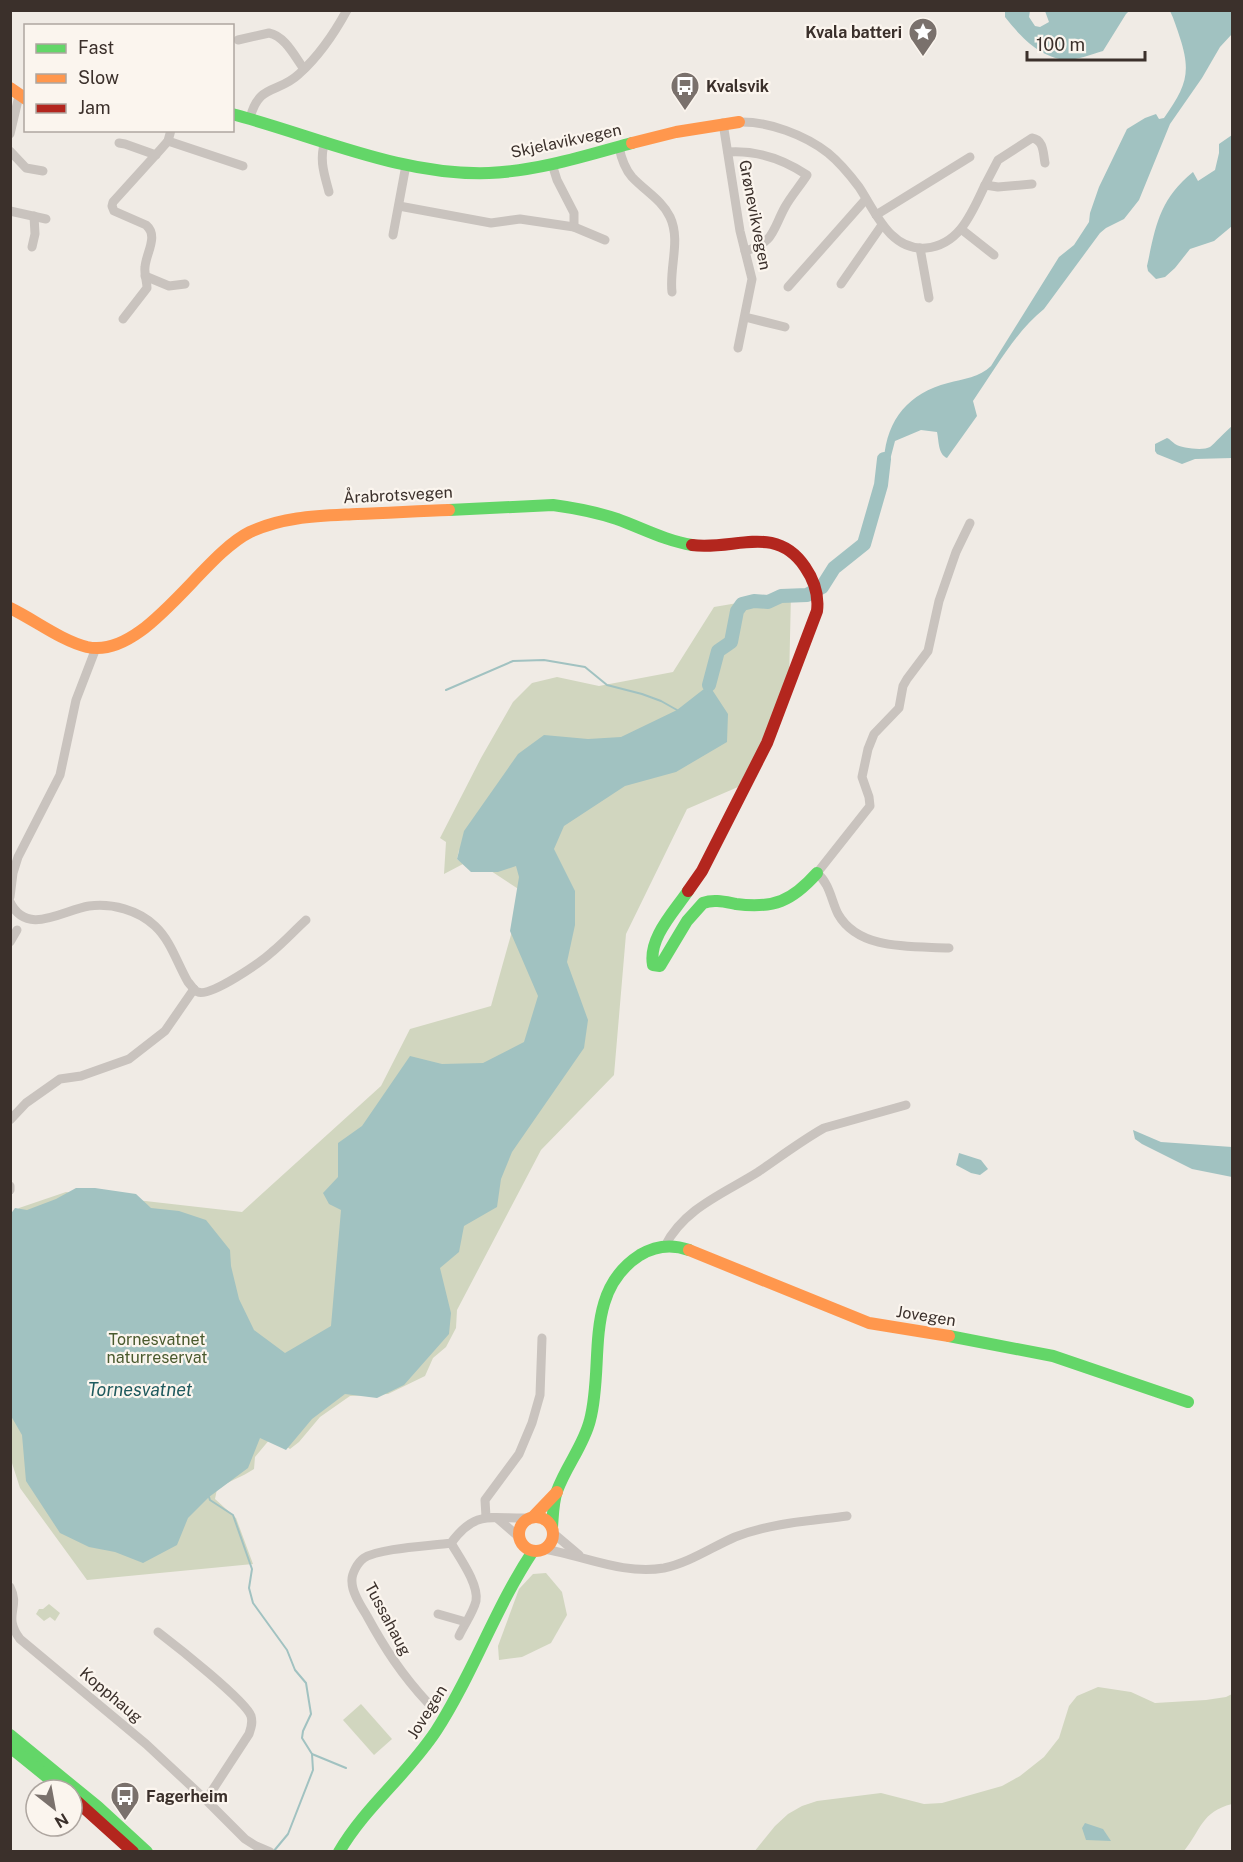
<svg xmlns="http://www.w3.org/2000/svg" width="1243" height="1862" font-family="'Public Sans',sans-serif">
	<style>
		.green { fill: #d1d6bf }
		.water { fill: #a1c2c1 }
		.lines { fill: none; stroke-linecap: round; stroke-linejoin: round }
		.stream { stroke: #a1c2c1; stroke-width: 2 }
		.river { stroke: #a1c2c1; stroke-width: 14 }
		.street { stroke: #c9c3be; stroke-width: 9 }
		.fast { stroke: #63d668; stroke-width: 12 }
		.slow { stroke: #ff974d; stroke-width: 12 }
		.jam { stroke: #b3261e; stroke-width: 12 }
		.labels { text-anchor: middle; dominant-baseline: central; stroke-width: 4.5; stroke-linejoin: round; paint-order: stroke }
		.poi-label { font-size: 16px; font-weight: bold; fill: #3b302b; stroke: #fbf5ee; text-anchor: start }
		.street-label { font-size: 16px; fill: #3b302b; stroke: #fbf5ee }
		.park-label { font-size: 16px; fill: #4a5a2e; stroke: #fbf5ee }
		.water-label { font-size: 18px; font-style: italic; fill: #1f5a5e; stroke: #fbf5ee }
	</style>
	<rect width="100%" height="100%" fill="#f0ebe5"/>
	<g class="green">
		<path d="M791,594L789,682L768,739L738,787L687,809L626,934L614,1075L541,1150L457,1310L456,1328L446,1347L433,1358L425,1376L388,1394L350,1396L320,1417L299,1442L290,1449L274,1438L270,1439L255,1457L254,1469C242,1477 229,1481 217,1489L215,1499L236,1518L253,1564L87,1580L20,1488L11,1460V1217L19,1208L66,1192L242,1212L381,1086L410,1029L491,1006L523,892L459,850L457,859L463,864L444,874L446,842L440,838L481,758L513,702L532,683L557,677L599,686L673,672L714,607Z"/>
		<polygon points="546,1573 562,1592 567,1615 551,1643 522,1657 499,1660 498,1646 519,1589 533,1574"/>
		<polygon points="49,1604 60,1613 55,1621 50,1617 44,1621 36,1614 39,1609 43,1609"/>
		<path d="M1098,1687L1131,1692L1155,1703L1206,1700L1226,1697L1232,1694V1804C1201,1812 1201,1830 1184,1851L754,1852L775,1826L788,1814L802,1806L817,1801L881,1793L924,1804L942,1803L1002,1786L1020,1776L1044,1757L1059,1738L1069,1706L1077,1696Z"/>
		<polygon points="361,1704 392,1739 374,1755 343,1720"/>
	</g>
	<g class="water">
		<path d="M1005,11H1030L1029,17L1035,26L1040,27L1049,22L1045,11H1129L1126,14L1103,51C1092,54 1077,60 1066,60C1039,57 1020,36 1005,17Z"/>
		<path d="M1170,11H1232V34L1220,47L1202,78L1170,124L1139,200L1124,219L1106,228L1100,233L1044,309C1015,332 994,371 973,401L977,416L947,458C938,454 939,441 937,432L921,430L895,441L890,460L884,459C887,419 909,393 948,383C963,379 980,377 991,366L1059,257L1074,245L1089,222L1090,213L1099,187L1127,129L1145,118L1156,114L1159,119L1164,118C1185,88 1192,74 1180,38C1177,29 1174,19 1170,11Z"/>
		<path d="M1232,135V226L1214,241L1190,249L1175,268L1165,277L1156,279L1148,271L1147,266C1156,225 1159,200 1193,172L1198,181L1215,170L1219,153V144Z"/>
		<path d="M1232,426V458L1195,459L1182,464L1157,454L1155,451V444L1167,438C1170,439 1172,442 1175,444C1181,448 1203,451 1210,447C1214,444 1226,431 1232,426Z"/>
		<polygon points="709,685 728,714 727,742 676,772 625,786 564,826 554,849 575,891 575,925 567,962 588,1020 584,1048 512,1152 501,1179 497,1207 464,1226 459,1252 440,1268 451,1313 449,1334 404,1385 377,1398 345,1394 312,1419 286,1450 260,1438 248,1468 209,1497 188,1518 177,1545 143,1563 115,1552 89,1547 60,1533 26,1481 22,1435 11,1416 10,1215 15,1208 27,1210 56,1199 76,1188 95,1188 136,1194 151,1208 179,1211 206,1220 230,1250 231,1266 239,1299 254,1330 285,1353 331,1326 341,1210 329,1204 323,1193 338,1177 338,1143 362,1126 410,1056 442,1064 483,1063 524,1042 538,996 510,931 519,877 516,866 498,872 471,872 457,859 464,831 518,754 544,735 588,739 621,737 677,710"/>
		<polygon points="1133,1130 1161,1142 1232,1147 1232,1177 1192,1169 1142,1144 1135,1139"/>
		<polygon points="959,1153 981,1160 988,1169 980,1175 971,1173 956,1165"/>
		<polygon points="1085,1823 1103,1829 1111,1841 1086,1840 1082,1828"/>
	</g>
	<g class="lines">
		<g class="stream">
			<polyline points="446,690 513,661 544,660 585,667 607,685 642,694 661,701 677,710"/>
			<polyline points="209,1497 210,1500 233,1515 252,1569 249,1588 253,1603 287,1650 295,1670 306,1683 311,1714 303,1731 302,1738 312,1754 313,1770 288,1834 273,1852"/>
			<polyline points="312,1754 346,1768"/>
		</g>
		<polyline class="river" points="709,685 718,651 731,642 737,611 742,604 754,601 768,602 781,596 807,595 822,587 834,568 864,544 881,485 884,459"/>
		<g class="street">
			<path d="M238,40L269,33C285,36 295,57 304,69"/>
			<path d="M250,118C259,83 278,94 299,74C320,55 334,34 347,10"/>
			<path d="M739,122C768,121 805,135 828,153C839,162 850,175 859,187C875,211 890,251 926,248C960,245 972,212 985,185"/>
			<polyline points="723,123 740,231 752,279 738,348"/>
			<polyline points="10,134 19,96"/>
			<polyline points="168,141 243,166"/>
			<path d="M325,141C319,160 324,173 329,192"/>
			<polyline points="119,143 125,144 156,155"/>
			<path d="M619,147C621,157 625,169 632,177C645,191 662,200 670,217C681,240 669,268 672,292"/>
			<polyline points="10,151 26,168 43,171"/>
			<path d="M728,152C758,150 783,159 807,175C800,186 791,196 785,207C772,231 774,243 745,251"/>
			<polyline points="552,164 557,180 574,213 574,227"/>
			<path d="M1032,184L998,187L985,185L998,160L1032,138C1044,140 1043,153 1045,163"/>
			<polyline points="399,206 491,223 520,219 574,227 605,240"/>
			<polyline points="10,211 46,219"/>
			<polyline points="876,215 970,157"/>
			<polyline points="961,229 994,255"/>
			<polyline points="393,235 406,165"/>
			<polyline points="32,247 35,234 34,216"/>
			<polyline points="920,248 929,298"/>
			<polyline points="145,276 169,286 185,284"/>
			<polyline points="841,284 882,225"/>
			<polyline points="788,287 866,199"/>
			<polyline points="745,317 785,327"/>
			<path d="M123,319L147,288C147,281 144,274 145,267C146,253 159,236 146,225L114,211L112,206L113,202L161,149L168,141L171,130"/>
			<polyline points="10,897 13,873 18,857 60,775 76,700 96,648"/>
			<path d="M10,902C27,937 63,910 89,906C112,903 138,910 155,926C171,941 177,963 188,982C191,985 194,991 198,992C211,997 261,962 272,952C284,942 294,931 306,920"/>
			<polyline points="10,942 17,930"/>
			<path d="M949,948C912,946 859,951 838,914C831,900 830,884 817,873L870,806L869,797L862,777L868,749L874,734L899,708L903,686L907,679L928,651L939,601L956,552L970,523"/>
			<polyline points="10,1120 26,1103 60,1079 81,1076 129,1059 165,1031 194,989"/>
			<polyline points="10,1186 10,1190"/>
			<path d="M665,1246C684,1208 725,1193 758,1172C780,1157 801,1141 824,1128L906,1105"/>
			<polyline points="486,1517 485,1500 519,1454 532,1423 540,1395 542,1338"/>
			<polyline points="497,1518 519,1537"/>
			<polyline points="553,1533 579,1555"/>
			<path d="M451,1543C459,1557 479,1584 476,1601C473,1613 464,1625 459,1636"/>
			<path d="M543,1549C583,1555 622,1575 664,1568C689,1563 712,1547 735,1537C771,1523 809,1521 847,1516"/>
			<path d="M10,1587C21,1608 2,1615 20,1639L146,1744L206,1800L245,1839L256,1846L270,1852"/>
			<polyline points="438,1614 466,1622"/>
			<path d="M158,1632C175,1645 246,1701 251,1716C253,1723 251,1728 249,1734L206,1800"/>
			<path d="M428,1703C402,1675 385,1649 367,1616C361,1606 352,1593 352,1582C351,1574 358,1562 364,1558C380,1548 430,1546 451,1543C476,1509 491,1519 528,1518"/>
		</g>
		<g class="fast">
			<path d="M232,114C316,136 401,176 489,173C538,171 585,156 632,143"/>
			<path d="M449,510L553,505C575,508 596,512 617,519C642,528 666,541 692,545"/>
			<path d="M688,891C674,912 648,938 653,965L660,966L687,921L703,903C714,899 725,902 736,904C774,909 792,901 817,873"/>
			<polyline points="949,1336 1053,1356 1188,1402"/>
			<path d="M552,1527C553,1515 553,1502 557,1491C566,1466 584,1445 590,1420C605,1364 582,1292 640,1255C655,1246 672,1244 689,1250"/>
			<polyline points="10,1735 98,1807 147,1852"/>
			<polyline points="10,1747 63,1790"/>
			<path d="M339,1852C365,1807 407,1775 436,1731C473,1674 495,1608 533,1551"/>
		</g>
		<g class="slow">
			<polyline points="10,88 26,99"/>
			<polyline points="632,143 676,132 739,122"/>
			<path d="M10,608C35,620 60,640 87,647C145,660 201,556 250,532C285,516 320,516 357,514C388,513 418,511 449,510"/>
			<polyline points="689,1250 869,1323 949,1336"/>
			<circle cx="536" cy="1534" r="17"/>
			<polyline points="533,1517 557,1492"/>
		</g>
		<g class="jam">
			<path d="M688,891L702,871L767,743L817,611C819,595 814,580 805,567C775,523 734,551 692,545"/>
			<polyline points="72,1797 133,1852"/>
		</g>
	</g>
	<defs>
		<g id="sight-pin" transform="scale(1.5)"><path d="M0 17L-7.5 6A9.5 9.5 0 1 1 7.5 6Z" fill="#7a716c" stroke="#fbf5ee"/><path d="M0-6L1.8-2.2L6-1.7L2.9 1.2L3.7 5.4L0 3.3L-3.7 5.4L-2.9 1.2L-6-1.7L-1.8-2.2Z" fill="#fff"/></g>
		<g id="bus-pin" transform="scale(1.5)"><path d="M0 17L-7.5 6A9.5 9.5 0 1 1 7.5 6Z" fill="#7a716c" stroke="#fbf5ee"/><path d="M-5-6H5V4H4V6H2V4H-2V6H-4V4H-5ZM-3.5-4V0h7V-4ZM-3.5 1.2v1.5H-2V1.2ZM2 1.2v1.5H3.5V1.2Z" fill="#fff"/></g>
	</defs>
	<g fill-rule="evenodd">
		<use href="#sight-pin" x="923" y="32"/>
		<use href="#bus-pin" x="685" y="86"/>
		<use href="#bus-pin" x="125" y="1796"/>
	</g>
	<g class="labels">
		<g class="poi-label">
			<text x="902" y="32" text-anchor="end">Kvala batteri</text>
			<text x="706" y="86">Kvalsvik</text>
			<text x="146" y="1796">Fagerheim</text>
		</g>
		<g class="street-label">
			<text transform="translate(566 141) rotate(-12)">Skjelavikvegen</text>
			<text transform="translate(755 215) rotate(79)">Grønevikvegen</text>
			<text transform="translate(398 495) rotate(-3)">Årabrotsvegen</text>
			<text transform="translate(926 1316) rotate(9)">Jovegen</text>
			<text transform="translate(388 1619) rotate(62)">Tussahaug</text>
			<text transform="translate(111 1695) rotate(40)">Kopphaug</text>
			<text transform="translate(427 1712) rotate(-58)">Jovegen</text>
		</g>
		<g class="park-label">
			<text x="157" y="1339">Tornesvatnet<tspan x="157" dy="18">naturreservat</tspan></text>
		</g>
		<g class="water-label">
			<text x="140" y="1389">Tornesvatnet</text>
		</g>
	</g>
	<rect width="1243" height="1862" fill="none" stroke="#3b302b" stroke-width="24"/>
	<rect x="24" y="24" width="210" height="108" fill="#fbf5ee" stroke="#aea6a0" stroke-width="1.5"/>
	<rect x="36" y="44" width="30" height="9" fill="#63d668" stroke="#aea6a0" stroke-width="1.5"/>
	<text x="78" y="54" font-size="18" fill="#3b302b">Fast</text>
	<rect x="36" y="74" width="30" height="9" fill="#ff974d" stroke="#aea6a0" stroke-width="1.5"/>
	<text x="78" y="84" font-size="18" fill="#3b302b">Slow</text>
	<rect x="36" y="104" width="30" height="9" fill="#b3261e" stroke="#aea6a0" stroke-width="1.5"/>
	<text x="78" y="114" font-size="18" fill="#3b302b">Jam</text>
	<g transform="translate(54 1808) rotate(149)"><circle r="28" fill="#fbf5ee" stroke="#aea6a0" stroke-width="1.5"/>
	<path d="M0-4.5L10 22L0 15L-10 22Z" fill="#7a716c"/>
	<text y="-9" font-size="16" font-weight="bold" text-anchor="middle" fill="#3b302b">N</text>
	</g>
	<path d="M1027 51v9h118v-9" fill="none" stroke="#3b302b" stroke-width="3"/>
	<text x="1036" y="51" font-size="18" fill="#3b302b" stroke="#fbf5ee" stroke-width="4.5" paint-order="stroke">100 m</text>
</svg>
